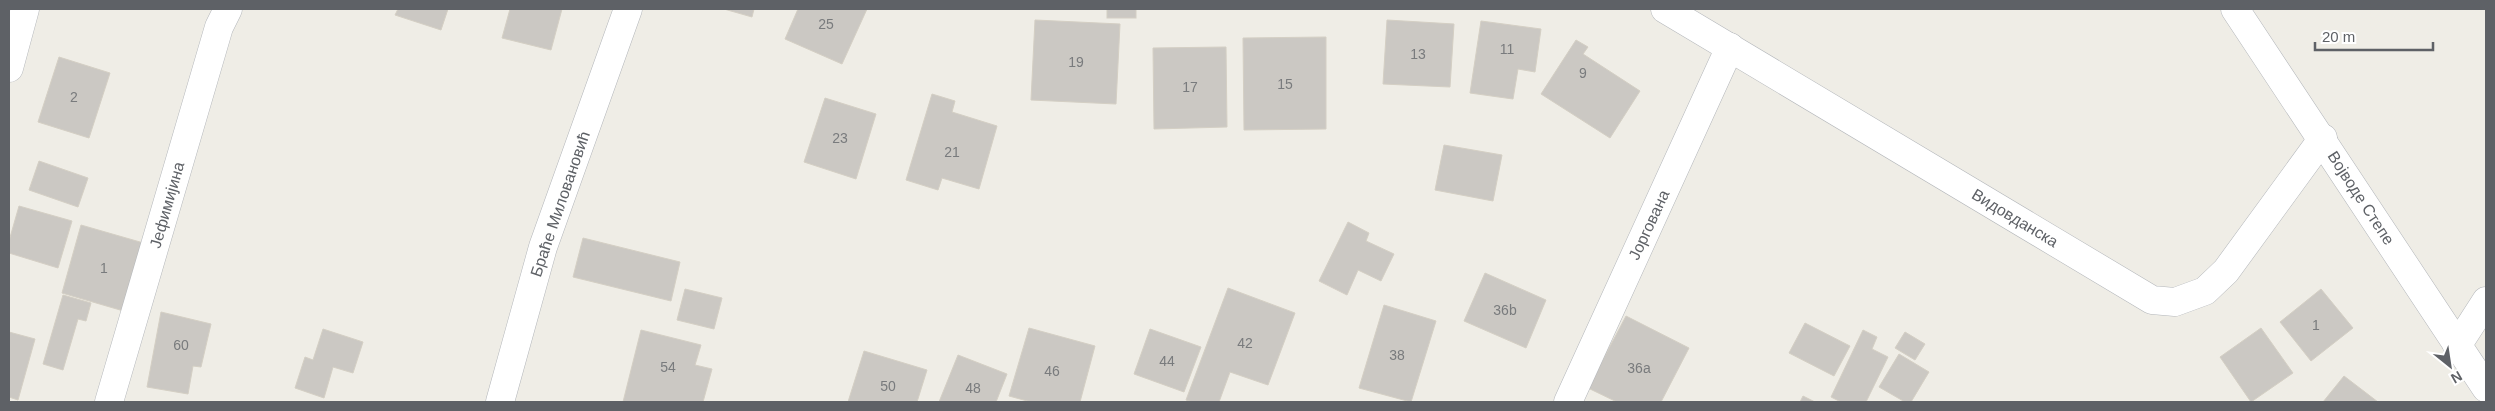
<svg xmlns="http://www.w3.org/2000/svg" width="2495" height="411" font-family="Arial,sans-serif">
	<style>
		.building { fill: #cbc8c3; stroke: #d4cfc4 }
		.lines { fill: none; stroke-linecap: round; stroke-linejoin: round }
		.minor-casing { stroke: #b3b6ba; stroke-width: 29 }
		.minor { stroke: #fff; stroke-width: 28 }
		.labels { text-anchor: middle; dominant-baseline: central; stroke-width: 4; stroke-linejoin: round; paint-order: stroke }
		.number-label { font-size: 14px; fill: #797b7d }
		.street-label { font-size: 16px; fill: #5e6166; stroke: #fff }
	</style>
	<rect width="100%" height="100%" fill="#efede6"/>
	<g class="building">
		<polygon points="398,9 448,9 441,30 395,15"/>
		<polygon points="510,9 562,9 551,50 502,38"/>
		<polygon points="724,9 754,9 752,17"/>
		<polygon points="798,9 867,9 842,64 785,39"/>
		<rect x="1107" y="9" width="29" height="9"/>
		<polygon points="1035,20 1120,24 1116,104 1031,100"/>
		<polygon points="1387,20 1454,24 1450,87 1383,84"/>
		<polygon points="1481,21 1541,29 1535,72 1518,69 1513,99 1470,93"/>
		<polygon points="1326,37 1326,129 1244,130 1243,38"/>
		<polygon points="1576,40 1588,47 1583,54 1640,91 1610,138 1541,94"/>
		<polygon points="1226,47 1227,127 1154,129 1153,48"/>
		<polygon points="59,57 110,73 89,138 38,122"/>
		<polygon points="932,94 955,101 952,112 997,126 979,189 942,178 938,190 906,180"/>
		<polygon points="825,98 876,114 856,179 804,162"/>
		<polygon points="1444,145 1502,155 1493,201 1435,190"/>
		<polygon points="39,161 88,178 78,207 29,190"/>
		<polygon points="19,206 72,221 58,268 9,253 9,241"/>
		<polygon points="1348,222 1369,233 1366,241 1394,254 1381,281 1358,270 1347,295 1319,281"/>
		<polygon points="81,225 147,244 127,312 62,293"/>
		<polygon points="583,238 680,262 671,301 573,277"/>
		<polygon points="1485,273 1546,300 1526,348 1464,321"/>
		<polygon points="1228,288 1295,313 1268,385 1230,372 1219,402 1193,402 1186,400"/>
		<polygon points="685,289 722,298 714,329 677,320"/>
		<polygon points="2321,289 2353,328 2311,361 2280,322"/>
		<polygon points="63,295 91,303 86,321 78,319 63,370 43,364"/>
		<polygon points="1384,305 1436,321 1411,402 1359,388"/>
		<polygon points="161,312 211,324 201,367 193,366 188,394 147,387"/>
		<polygon points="1626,316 1689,348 1661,402 1617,402 1588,388"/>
		<polygon points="1805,323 1850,346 1834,376 1789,353"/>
		<polygon points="1029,328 1095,346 1080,402 1031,402 1009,396"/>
		<polygon points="2261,328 2293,373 2251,402 2220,357"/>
		<polygon points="323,329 363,342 353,373 333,367 324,398 295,388 305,357 313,360"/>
		<polygon points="1150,329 1201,347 1184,392 1134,374"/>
		<polygon points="641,330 701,345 695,365 712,369 703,402 623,402"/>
		<polygon points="1863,330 1877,337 1872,349 1888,357 1866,402 1841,402 1831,397"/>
		<polygon points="9,332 35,339 18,400 9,397"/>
		<polygon points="1905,332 1925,344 1915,360 1895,348"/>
		<polygon points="864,351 927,370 917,402 848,402"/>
		<polygon points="1899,354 1929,372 1911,402 1905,402 1879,387"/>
		<polygon points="958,355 1007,374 996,402 939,402"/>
		<polygon points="2344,376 2378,402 2323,402"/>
		<polygon points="1803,396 1815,402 1800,402"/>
	</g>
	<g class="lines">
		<g class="minor-casing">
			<g id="minor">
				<polyline points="1665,9 2152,300 2175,302 2205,291 2226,271 2323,138"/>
				<polyline points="2235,9 2486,388"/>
				<polyline points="9,68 25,9"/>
				<polyline points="2457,346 2486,301"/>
				<polyline points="109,402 219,27 228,9"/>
				<polyline points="500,402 543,247 628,9"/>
				<polyline points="1568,402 1730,47"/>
			</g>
		</g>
		<use href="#minor" class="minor"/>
	</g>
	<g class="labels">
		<g class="number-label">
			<text x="826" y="24">25</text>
			<text x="1507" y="49">11</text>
			<text x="1418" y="54">13</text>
			<text x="1076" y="62">19</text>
			<text x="1583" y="73">9</text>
			<text x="1285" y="84">15</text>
			<text x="1190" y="87">17</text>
			<text x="74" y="97">2</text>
			<text x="840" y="138">23</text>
			<text x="952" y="152">21</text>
			<text x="104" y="268">1</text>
			<text x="1505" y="310">36b</text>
			<text x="2316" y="325">1</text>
			<text x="1245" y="343">42</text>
			<text x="181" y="345">60</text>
			<text x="1397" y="355">38</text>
			<text x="1167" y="361">44</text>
			<text x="668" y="367">54</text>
			<text x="1639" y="368">36a</text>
			<text x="1052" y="371">46</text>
			<text x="888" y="386">50</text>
			<text x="973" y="388">48</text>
		</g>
		<g class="street-label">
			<text transform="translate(2361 198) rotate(57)">Војводе Степе</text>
			<text transform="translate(560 204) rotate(-71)">Браће Миловановић</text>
			<text transform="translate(167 205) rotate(-74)">Јефимијина</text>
			<text transform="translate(2015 218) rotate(31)">Видовданска</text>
			<text transform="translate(1649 225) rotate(-65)">Јоргована</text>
		</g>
	</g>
	<rect width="2495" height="411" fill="none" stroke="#5e6166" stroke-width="20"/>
	<g transform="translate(2450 366) rotate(150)" stroke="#ffffff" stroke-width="4" paint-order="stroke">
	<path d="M0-4L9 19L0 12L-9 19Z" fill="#5e6166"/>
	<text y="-8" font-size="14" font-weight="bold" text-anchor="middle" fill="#5e6166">N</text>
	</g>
	<path d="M2315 42v8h118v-8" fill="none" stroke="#5e6166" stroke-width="2.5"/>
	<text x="2322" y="42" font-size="15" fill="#5e6166" stroke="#ffffff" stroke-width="4" paint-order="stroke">20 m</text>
</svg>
